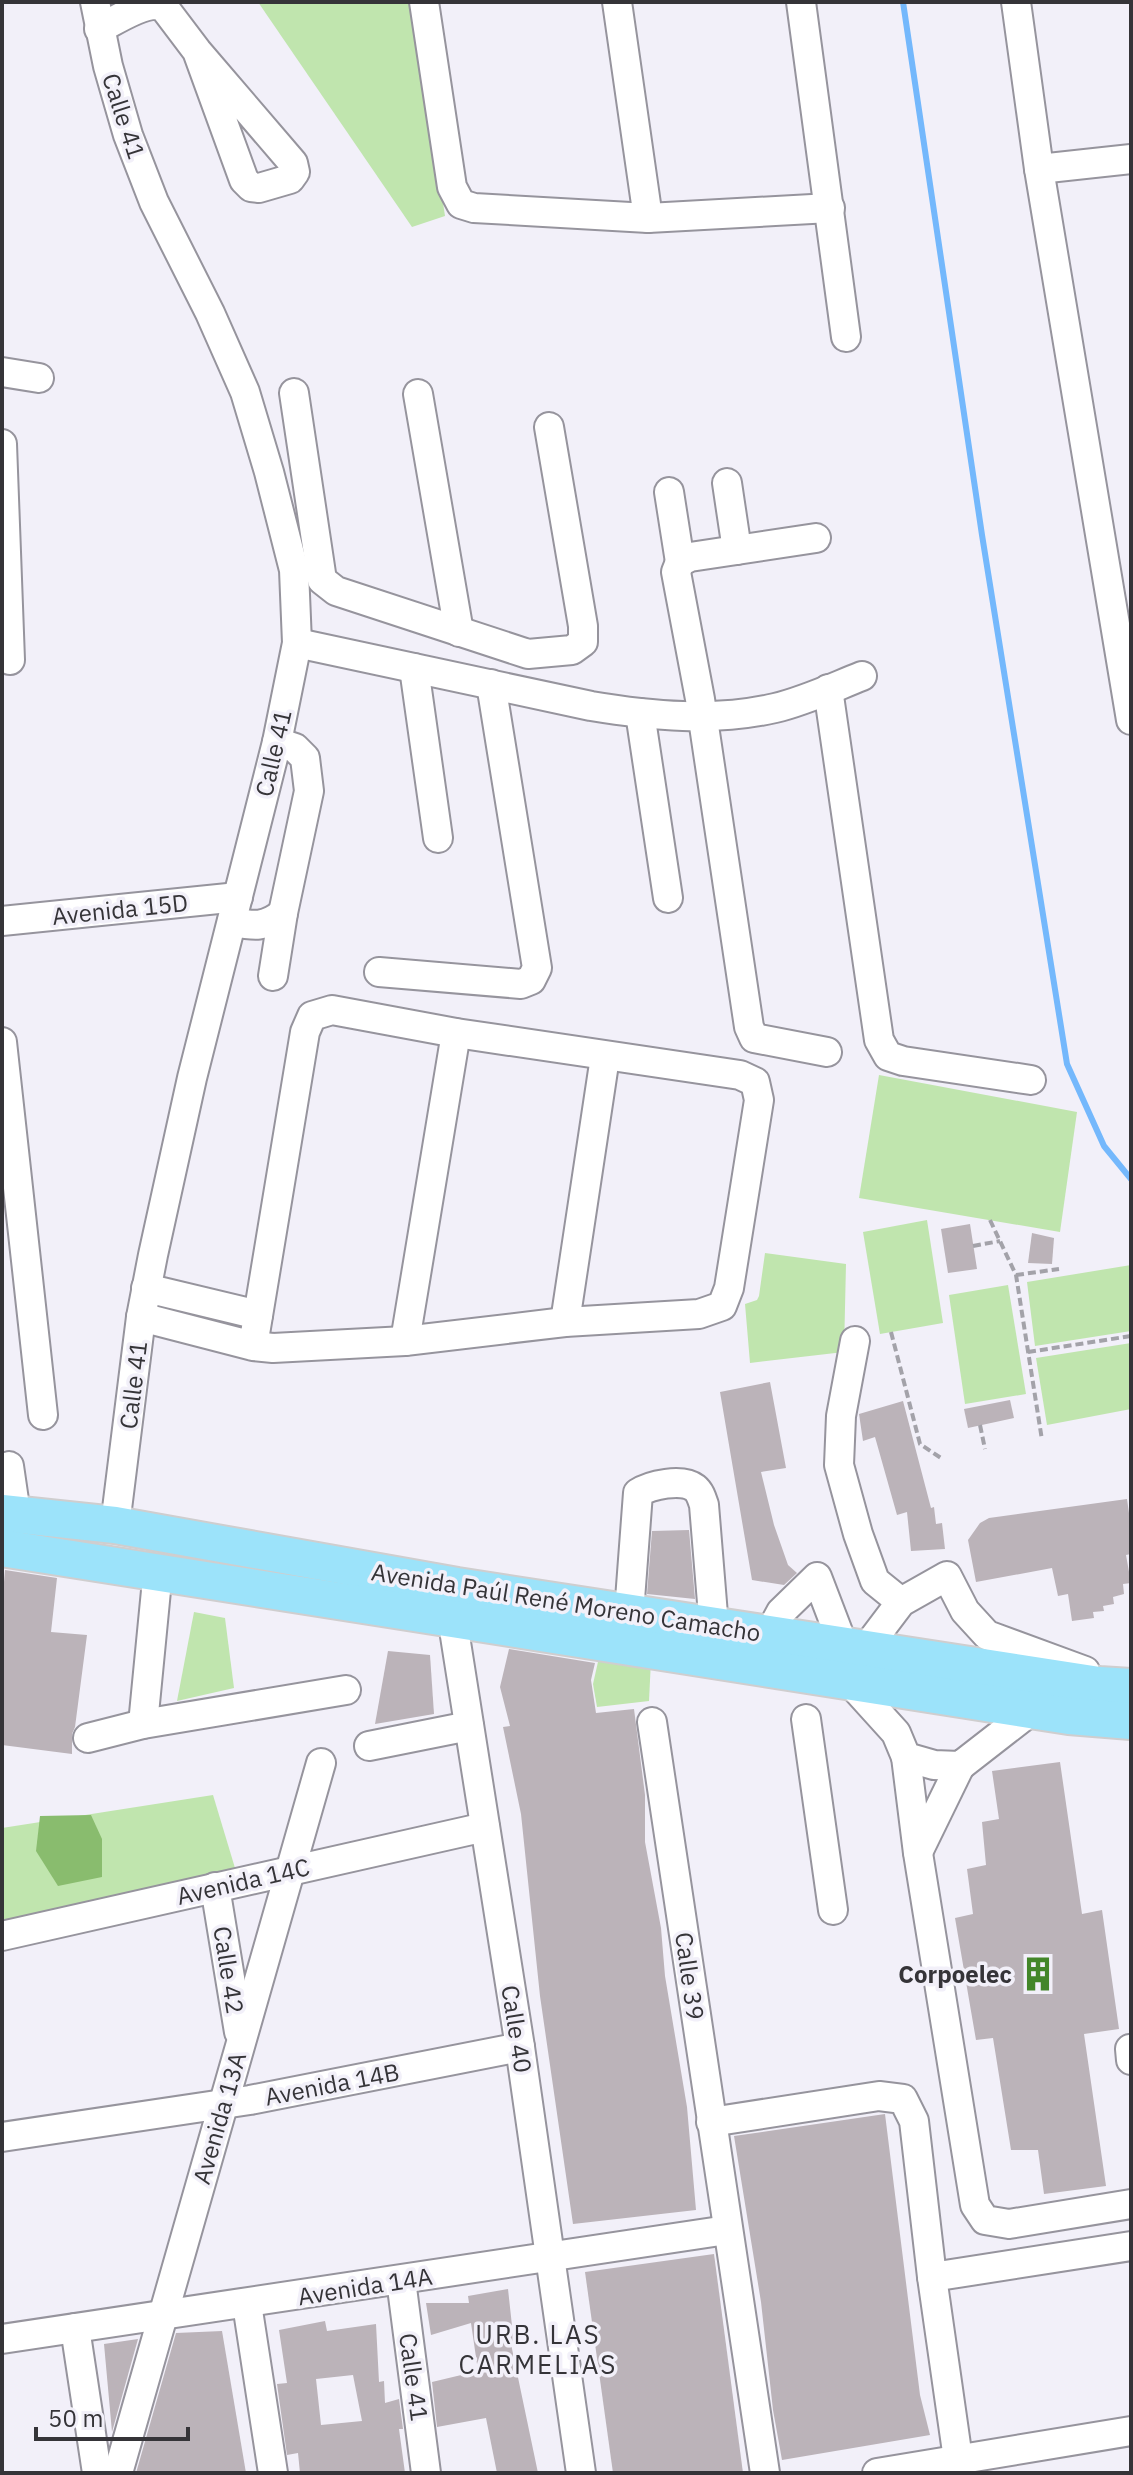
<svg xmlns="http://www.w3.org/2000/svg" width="1133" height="2475" font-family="'IBM Plex Sans',sans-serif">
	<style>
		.green { fill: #c0e5ae }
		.forest { fill: #89bc6e }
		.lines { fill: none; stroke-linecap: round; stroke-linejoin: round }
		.stream { stroke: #74b8fc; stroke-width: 6 }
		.building { fill: #bbb3b9; fill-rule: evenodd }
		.minor-casing { stroke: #96949d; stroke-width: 32 }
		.major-casing { stroke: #cfcecf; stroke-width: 40 }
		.path { stroke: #a3a2a9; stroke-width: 4; stroke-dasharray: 8 4; stroke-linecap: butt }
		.minor { stroke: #fff; stroke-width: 28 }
		.major { stroke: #9ce3fa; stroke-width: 36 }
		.labels { text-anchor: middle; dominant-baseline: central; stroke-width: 7; stroke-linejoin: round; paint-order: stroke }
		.street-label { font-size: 24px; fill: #353438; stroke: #f2f0f9 }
		.poi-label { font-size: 24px; font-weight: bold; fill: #353438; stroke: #f2f0f9; text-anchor: end }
		.neighbourhood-label { font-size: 26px; letter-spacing: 2px; fill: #353438; stroke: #f2f0f9 }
	</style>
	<rect width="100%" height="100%" fill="#f2f0f9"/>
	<g class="green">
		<polygon points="258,2 413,2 445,216 412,227"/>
		<polygon points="879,1075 1077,1112 1060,1232 859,1198"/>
		<polygon points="927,1220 943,1323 880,1334 863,1232"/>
		<polygon points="765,1253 846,1264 844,1352 750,1363 745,1304 757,1300 759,1296"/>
		<polygon points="1131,1265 1131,1331 1035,1346 1027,1282"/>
		<polygon points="1008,1285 1026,1394 965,1404 949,1295"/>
		<polygon points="1131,1343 1131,1409 1047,1425 1036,1358"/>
		<polygon points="194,1612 225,1618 234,1688 177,1701"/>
		<polygon points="600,1653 651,1660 649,1701 597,1707 593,1684"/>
		<polygon points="213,1795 235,1868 2,1921 2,1828"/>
	</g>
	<polygon class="forest" points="91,1815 102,1839 102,1877 58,1886 36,1851 40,1816"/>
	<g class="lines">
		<polyline class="stream" points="903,2 982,535 1067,1064 1104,1146 1131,1179"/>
	</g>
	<g class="building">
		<polygon points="970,1224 977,1269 948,1273 941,1229"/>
		<polygon points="1032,1233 1054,1238 1052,1264 1028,1263"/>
		<polygon points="770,1382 786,1468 761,1472 774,1525 788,1565 797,1573 784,1585 752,1580 720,1392"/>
		<polygon points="1010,1400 1014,1418 968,1428 964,1409"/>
		<polygon points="903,1401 931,1508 934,1507 936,1524 942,1523 945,1549 911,1551 907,1512 897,1515 875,1437 863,1441 859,1414"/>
		<polygon points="1127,1499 1131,1527 1131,1554 1126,1555 1131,1583 1123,1584 1124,1594 1113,1597 1114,1604 1103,1606 1104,1611 1093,1612 1094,1618 1072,1621 1068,1594 1058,1596 1052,1568 976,1582 968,1540 980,1523 989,1518"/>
		<polygon points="689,1530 695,1599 647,1594 652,1531"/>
		<polygon points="5,1570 57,1578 51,1632 87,1635 75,1727 72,1734 72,1754 2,1745 2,1606"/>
		<polygon points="509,1649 595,1663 591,1680 596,1713 634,1709 645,1795 645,1842 661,1928 665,1976 687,2107 696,2210 573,2224 540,1996 521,1814 503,1727 510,1726 500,1687"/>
		<polygon points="388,1651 430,1655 434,1714 375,1724"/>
		<polygon points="1060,1762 1082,1914 1102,1910 1119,2029 1084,2034 1106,2186 1044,2194 1038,2150 1011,2150 993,2038 976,2040 955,1918 973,1914 967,1869 986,1865 982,1822 999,1819 992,1771"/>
		<polygon points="885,2114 920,2395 930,2435 782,2460 773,2410 761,2302 734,2136"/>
		<polygon points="714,2254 743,2473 613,2473 585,2272"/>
		<polygon points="508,2289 514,2344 511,2344 538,2473 497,2473 486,2418 437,2427 432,2382 478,2371 471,2323 431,2335 426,2303 469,2303 468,2296"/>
		<path d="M325,2321L327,2331L376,2324L379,2382L384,2381L385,2403L399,2399L403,2429H399L405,2473H300L298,2453L287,2455L277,2384L287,2383L279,2330ZM353,2375L362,2421L321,2425L316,2379Z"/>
		<polygon points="222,2331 246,2473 136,2473 176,2333"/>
		<polygon points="138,2339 112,2432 104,2344"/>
	</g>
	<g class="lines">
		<g class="minor-casing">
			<g id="minor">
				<polyline points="95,2 108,66 128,135 154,202 210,313 245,392 269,472 294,570 297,643 277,742 192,1078 153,1255 141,1317 115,1525"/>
				<polyline points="424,2 452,187 461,204 474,208 648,218 830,208"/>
				<polyline points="617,2 648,218"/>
				<polyline points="801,2 846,337"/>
				<polyline points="1016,2 1039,169 1131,720"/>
				<path d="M99,29C115,21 145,0 163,6L197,51L293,163L295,172L290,179L259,188L251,187L244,180L197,51"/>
				<polyline points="1039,169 1131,159"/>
				<polyline points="2,372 39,378"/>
				<polyline points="294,393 322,580 336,591 528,654 572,650 583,642 583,626 549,427"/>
				<polyline points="418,394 459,632"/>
				<polyline points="2,444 10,660"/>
				<polyline points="727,483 737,550"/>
				<polyline points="669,492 680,562"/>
				<polyline points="816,538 690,557 680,562 676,572 700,699 749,1027 754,1038 827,1052"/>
				<path d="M297,643L591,706C651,716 715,722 775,708C805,701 834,687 862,676"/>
				<polyline points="414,668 438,838"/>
				<polyline points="828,689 879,1040 888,1056 903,1061 1031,1080"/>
				<polyline points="640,713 668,898"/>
				<polyline points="2,921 238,897"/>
				<path d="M232,922C254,926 265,928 283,913"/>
				<polyline points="379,972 521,984 531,980 537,968 491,684"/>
				<polyline points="273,976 283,913 309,791 305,758 295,748 277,742"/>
				<polyline points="2,1042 43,1415"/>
				<polyline points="146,1288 258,1315"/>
				<polyline points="141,1317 253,1346 273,1348 405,1341 565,1322 699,1314 722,1306 729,1288 759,1100 755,1082 740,1075 456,1033 332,1010 312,1016 305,1032 253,1346"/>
				<polyline points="565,1322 605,1057"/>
				<polyline points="405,1341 456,1033"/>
				<polyline points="855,1341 841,1416 839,1465 858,1534 875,1581 901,1602"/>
				<polyline points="9,1466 16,1514"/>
				<polyline points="455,1600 452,1617 520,2047 581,2473"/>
				<path d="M629,1613L638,1493C650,1485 682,1478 695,1488C700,1492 702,1499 704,1505L714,1627"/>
				<polyline points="769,1634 781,1612 817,1577 843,1645"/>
				<polyline points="867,1647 901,1602 947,1576 965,1611 987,1635 1085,1671"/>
				<polyline points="848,1680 896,1733 906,1757 934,1765 960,1766 1032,1710"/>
				<polyline points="806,1719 833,1910"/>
				<polyline points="652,1722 765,2473"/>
				<polyline points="143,1724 158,1570"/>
				<polyline points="88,1738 143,1724 346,1690"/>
				<polyline points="369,1746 469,1726"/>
				<polyline points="906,1757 918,1853 975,2205 985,2220 1009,2224 1131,2204"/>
				<polyline points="918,1852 960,1766"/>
				<polyline points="215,1887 239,2032"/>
				<polyline points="2,1936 485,1827"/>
				<polyline points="1130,2049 1131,2060"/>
				<polyline points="711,2122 879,2096 903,2099 914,2121 932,2277 958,2459"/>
				<polyline points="2,2137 250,2100 520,2047"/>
				<polyline points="932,2277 1131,2246"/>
				<polyline points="401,2280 426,2473"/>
				<polyline points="247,2304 273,2473"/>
				<polyline points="75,2328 97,2473"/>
				<polyline points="2,2339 727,2230"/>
				<polyline points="118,2473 321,1763"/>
				<polyline points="877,2473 1131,2431"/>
			</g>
		</g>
		<g class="major-casing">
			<g id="major">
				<polyline points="2,1513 115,1525 457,1586 1099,1685 1131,1687"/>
				<polyline points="2,1548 1069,1716 1131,1721"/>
			</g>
		</g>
		<g class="path">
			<polyline points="990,1220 1016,1275 1042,1440"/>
			<polyline points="973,1246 1000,1241"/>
			<polyline points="1016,1275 1059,1269"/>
			<polyline points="891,1332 920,1444 941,1458"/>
			<polyline points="1028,1352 1131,1336"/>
			<polyline points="980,1425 985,1449"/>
		</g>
		<use href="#minor" class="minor"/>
		<use href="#major" class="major"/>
	</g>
	<defs>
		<g id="building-bare" transform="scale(2.76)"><path d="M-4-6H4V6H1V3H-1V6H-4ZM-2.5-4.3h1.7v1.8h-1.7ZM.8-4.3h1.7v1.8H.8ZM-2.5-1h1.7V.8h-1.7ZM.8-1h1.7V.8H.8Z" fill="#438629" stroke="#f2f0f9" stroke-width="2.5" paint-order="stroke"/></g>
	</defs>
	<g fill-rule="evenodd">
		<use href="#building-bare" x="1038" y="1974"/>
	</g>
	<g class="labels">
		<g class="street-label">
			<text transform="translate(124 116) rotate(72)">Calle 41</text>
			<text transform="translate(273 753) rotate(-77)">Calle 41</text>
			<text transform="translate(120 909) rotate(-6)">Avenida 15D</text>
			<text transform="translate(133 1385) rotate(-83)">Calle 41</text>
			<text transform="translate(566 1602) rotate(9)">Avenida Paúl René Moreno Camacho</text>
			<text transform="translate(243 1881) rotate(-13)">Avenida 14C</text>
			<text transform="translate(229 1970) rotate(81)">Calle 42</text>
			<text transform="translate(690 1976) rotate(82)">Calle 39</text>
			<text transform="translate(517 2029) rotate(81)">Calle 40</text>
			<text transform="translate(332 2084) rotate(-11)">Avenida 14B</text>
			<text transform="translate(219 2118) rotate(-74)">Avenida 13A</text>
			<text transform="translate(365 2286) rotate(-9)">Avenida 14A</text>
			<text transform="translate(414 2377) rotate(82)">Calle 41</text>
		</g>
		<g class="poi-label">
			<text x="1012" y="1974">Corpoelec</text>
		</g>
		<g class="neighbourhood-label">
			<text x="538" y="2334">URB. LAS<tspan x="538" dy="30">CARMELIAS</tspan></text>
		</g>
	</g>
	<rect width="1133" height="2475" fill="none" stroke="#353438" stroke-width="8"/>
	<path d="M36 2427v12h152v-12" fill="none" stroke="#353438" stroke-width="4"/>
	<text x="48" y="2427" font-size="24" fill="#353438" stroke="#f2f0f9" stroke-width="6" paint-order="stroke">50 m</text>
</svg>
